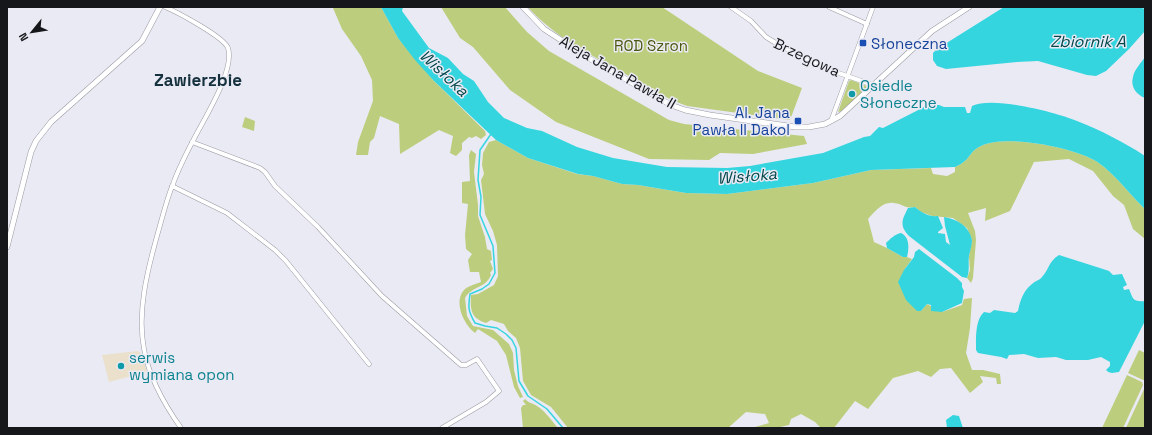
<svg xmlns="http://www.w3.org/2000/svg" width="1152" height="435" font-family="'Space Grotesk',sans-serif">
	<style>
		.commercial { fill: #ebe0cb }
		.green { fill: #bcce7d }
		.water { fill: #35d5df }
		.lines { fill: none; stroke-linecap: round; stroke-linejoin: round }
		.stream { stroke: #35d5df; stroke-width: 1.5 }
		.minor-casing { stroke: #9a9ba3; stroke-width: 5 }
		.tertiary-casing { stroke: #9a9ba3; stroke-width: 6 }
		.minor { stroke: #fff; stroke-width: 4 }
		.tertiary { stroke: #fff; stroke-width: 5 }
		.transit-dot { fill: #1a4fb4; stroke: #eaeaf4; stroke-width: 1.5 }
		.culture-dot { fill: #0f9aa8; stroke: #eaeaf4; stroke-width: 1.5 }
		.labels { text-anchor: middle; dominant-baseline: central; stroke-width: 3; stroke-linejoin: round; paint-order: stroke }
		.transit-label { font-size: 15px; fill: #164399; stroke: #eaeaf4; text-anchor: start }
		.park-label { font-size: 15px; fill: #4c5810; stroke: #eaeaf4 }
		.street-label { font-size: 15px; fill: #16171a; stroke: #eaeaf4 }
		.culture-label { font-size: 15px; fill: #0d838f; stroke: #eaeaf4; text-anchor: start }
		.water-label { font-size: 16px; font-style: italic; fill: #00474b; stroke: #eaeaf4 }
		.quarter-label { font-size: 17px; font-weight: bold; fill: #15313d; stroke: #eaeaf4 }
	</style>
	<rect width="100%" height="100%" fill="#eaeaf4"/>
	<polygon class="commercial" points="138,351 141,353 147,372 109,382 102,355"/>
	<g class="green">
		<polygon points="334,7 381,7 398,38 433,80 485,131 486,135 481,139 476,136 472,138 469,137 462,143 462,150 456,156 450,153 453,136 439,130 400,154 399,124 380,116 374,138 370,142 368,155 356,155 358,142 373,101 372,80 361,56 342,29 333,8"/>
		<polygon points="441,7 505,7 527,32 549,51 669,120 684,124 804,136 807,144 753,154 720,153 709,160 649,159 556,122 510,90 473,47 460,38"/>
		<path d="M528,7H662L758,71L802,88L790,120L687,106C666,99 646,86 627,75C593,56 554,37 528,7Z"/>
		<polygon points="851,80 867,86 867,88 842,111 838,112 849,81"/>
		<polygon points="245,117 255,121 254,131 242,127"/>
		<path d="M496,140L528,158L577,174L593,176L622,184L638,185L686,193L727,194L813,183L871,170L931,168L933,174L947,176L955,172V167C959,165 963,163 966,160C971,155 972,150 981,146C1006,134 1071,147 1094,160C1112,170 1130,195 1145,209V239L1133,229L1124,205L1113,196L1093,171L1069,159L1034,162L1010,211L985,221L986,208L968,213L975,231L976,240L973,278L971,283L967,278L970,270L969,257L972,240L967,228L953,218L932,216L921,212L915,207C905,209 903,204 894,203C883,201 875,211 868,219L874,242L887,248L903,257H907L912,259L904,270L921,311L927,304L942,312L962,305L964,299L972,298L970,328L966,353L972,370H983L1000,374L1001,384H997L996,378L980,376L983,382L970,393L951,368L940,369L931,377L918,371L893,378L868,409L855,401L834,428H821L815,422L801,414L791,419L789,425L776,428H756L755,427L769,423L765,414L746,412L728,428H568L551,407L531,395L523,381L520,348L516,338L508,331L504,324L491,320L486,323C471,318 470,310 471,295L478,294L494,285L498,276L497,245L493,231L485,214L481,180L484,174L482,165L483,153L489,142Z"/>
		<path d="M471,150L476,154L474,172L478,205V216L485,237L487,249L491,251L492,260L490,261L493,269L490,273L491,275C485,289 473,285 465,298L467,316L473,326L493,330L509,344L513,353L514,370L518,386L523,397L520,398L514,387L506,355L497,341L478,329L475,333C464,325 453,302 464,290C468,286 476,284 481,282L479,272H470L468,260L472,254L466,249L465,235L468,204L462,203V182L470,181L469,155Z"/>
		<polygon points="1139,350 1145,353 1145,380 1143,380 1128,373"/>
		<polygon points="1127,375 1142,382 1143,385 1123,428 1102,428"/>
		<polygon points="1145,387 1145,428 1126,428"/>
		<path d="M525,399C528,403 533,403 537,406C546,412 551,420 558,428H523L521,408L523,405H526L523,401Z"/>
	</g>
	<g class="water">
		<path d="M381,7H403L402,11L429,48L448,58L463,74L474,81L488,102L504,118L527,128L542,131L577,147L613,158L667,167L727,168L750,166L823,153L864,137L870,136L879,127L883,128L928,105H939L944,107H965L967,113H970L972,106C993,96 1055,112 1077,121C1100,130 1124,142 1145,156V209C1130,195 1112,170 1094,160C1071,147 1006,134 981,146C972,150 971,155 966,160C963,163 959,165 955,167L871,170L813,183L727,194L686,193L638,185L622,184L593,176L578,174L528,158L496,140L433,80L415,60L398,38Z"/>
		<polygon points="1004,7 1139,7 1145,9 1145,31 1129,49 1106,71 1096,76 1087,75 1038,61 1017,62 946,69 937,66 933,60 933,53 937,49"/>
		<path d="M1145,57V98C1137,95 1130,87 1133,77C1134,70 1141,63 1145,57Z"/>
		<path d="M915,207C922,213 929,217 938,216L943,228L938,232V233L945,234L946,242L950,245L945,226L944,217C957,219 969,226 972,240C972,245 970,251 969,256C968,264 970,269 967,278L962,277L909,236C899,225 902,220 908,208Z"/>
		<path d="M901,233C910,237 909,249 907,257H903L887,248L886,243C890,239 895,234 901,233Z"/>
		<polygon points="919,249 957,278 962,283 962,287 964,291 962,303 942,312 931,311 931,305 927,304 921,311 917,311 906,300 898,282 904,270 914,257 915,252"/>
		<path d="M1059,255L1103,269L1109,271L1113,275L1122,274L1127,285L1123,287L1124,290L1129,289C1133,299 1133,302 1145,301V321L1119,372C1113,373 1110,374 1106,370L1110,366V362L1101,357L1088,360H1066L1056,357L1038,358L1024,354L1009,355L1007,359L1001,357L978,353L976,350C976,338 975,320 984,312L990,313L994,310L1015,313L1018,311C1020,301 1023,291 1032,284C1035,281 1040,280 1042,277C1050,268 1048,262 1059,255Z"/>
		<polygon points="953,415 959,416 963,428 947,428 946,420"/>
	</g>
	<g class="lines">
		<path class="stream" d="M491,134L480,150L478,180L481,197L480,215L493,246L495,273L489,284L482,289L470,294C468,307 468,311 475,323L485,326L497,328L506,334L512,340L516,348L519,381L528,396L547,409L563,428"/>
		<g class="minor-casing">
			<g id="minor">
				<path d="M165,7C177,12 224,37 228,48C235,69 206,116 196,135C188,150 179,167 173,184C166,201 162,219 157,236C147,272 137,312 144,349C149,378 164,404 181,428"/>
				<polyline points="731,7 751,21 766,37 779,45 827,69 873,85"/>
				<polyline points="829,7 867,24"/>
				<polyline points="831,121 873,7"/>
				<polyline points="192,142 260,168 265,172 275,186 318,227 382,296 461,365 466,365 477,359 499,391 486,402 442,428"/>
				<polyline points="172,186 227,213 275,250 286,261 369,364"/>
			</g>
		</g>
		<g class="tertiary-casing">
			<g id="tertiary">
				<polyline points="523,7 544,29 587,57 671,105 685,110 710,115 795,127 809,127 825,124 840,116 932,31 969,7"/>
				<polyline points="7,247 31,152 36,141 51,122 142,41 160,7"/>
			</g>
		</g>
		<use href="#minor" class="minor"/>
		<use href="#tertiary" class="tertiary"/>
	</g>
	<g class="transit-dot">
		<rect x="859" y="39" width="8" height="8" rx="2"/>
		<rect x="794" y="117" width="8" height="8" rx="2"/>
	</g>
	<g class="culture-dot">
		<circle cx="852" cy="94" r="4"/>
		<circle cx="121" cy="366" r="4"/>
	</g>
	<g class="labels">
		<g class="transit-label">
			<text x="871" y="43">Słoneczna</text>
			<text x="790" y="112" text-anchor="end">Al. Jana<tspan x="790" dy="17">Pawła II Dakol</tspan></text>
		</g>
		<g class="park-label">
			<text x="651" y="45">ROD Szron</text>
		</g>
		<g class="street-label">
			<text transform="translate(807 57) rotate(25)">Brzegowa</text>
			<text transform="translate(618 72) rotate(30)">Aleja Jana Pawła II</text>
		</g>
		<g class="culture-label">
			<text x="860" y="85">Osiedle<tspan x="860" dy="17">Słoneczne</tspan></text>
			<text x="129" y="357">serwis<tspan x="129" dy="17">wymiana opon</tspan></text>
		</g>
		<g class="water-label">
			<text x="1088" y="41">Zbiornik A</text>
			<text transform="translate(444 73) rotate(43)">Wisłoka</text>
			<text transform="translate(747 176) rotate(-5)">Wisłoka</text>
		</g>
		<g class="quarter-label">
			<text x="198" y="80">Zawierzbie</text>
		</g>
	</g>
	<rect width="1152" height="435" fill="none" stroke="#16171a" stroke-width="16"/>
	<g transform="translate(32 32) rotate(240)" stroke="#eaeaf4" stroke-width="3" paint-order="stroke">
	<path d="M0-3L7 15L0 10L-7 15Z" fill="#16171a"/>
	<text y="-6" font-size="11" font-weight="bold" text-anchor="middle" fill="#16171a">N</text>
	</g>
</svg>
